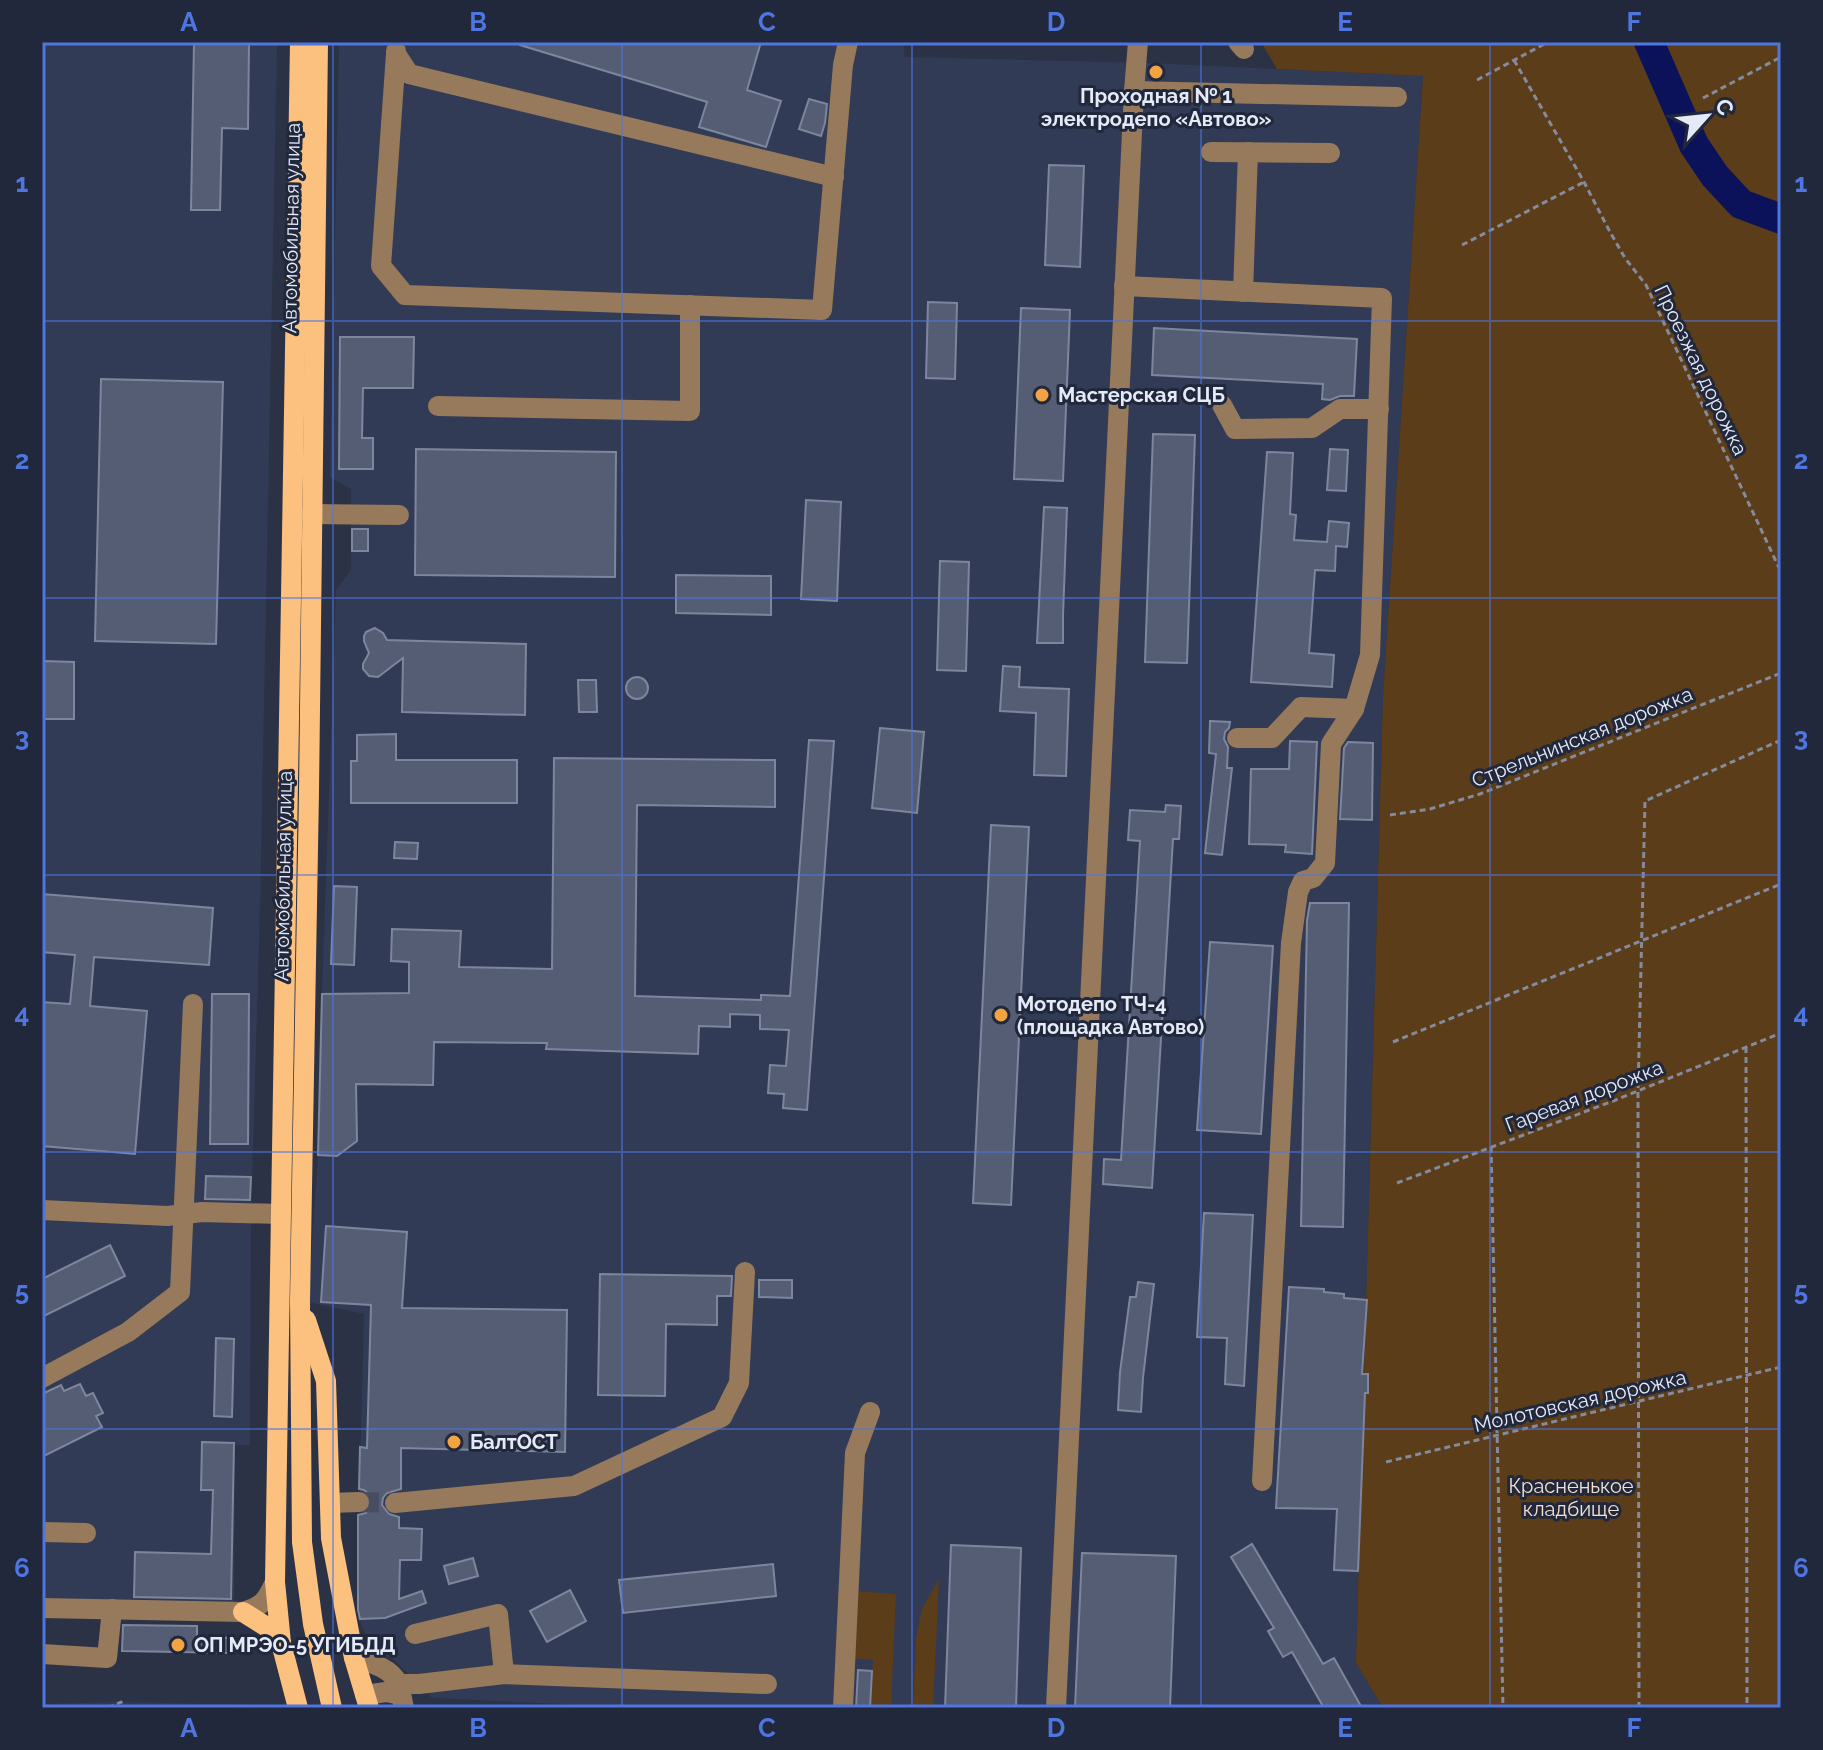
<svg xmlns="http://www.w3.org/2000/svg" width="1823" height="1750" font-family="Raleway,sans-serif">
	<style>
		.built { fill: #323b55 }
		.green { fill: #5b3d19 }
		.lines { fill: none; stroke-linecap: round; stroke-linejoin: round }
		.river { stroke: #0b125a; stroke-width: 30 }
		.building { fill: #545d73; stroke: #7d869d; stroke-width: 2 }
		.minor-tunnel { stroke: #474e61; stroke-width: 20; stroke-dasharray: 20 10; stroke-linecap: butt }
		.path { stroke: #858b9c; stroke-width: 3; stroke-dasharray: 6 4; stroke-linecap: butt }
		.minor { stroke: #977a5b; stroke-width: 20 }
		.major { stroke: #fcc17f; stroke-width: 20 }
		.grid { fill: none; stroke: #4f75e0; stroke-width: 2; stroke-opacity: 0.55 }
		.poi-dot { fill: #f3a442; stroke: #21283b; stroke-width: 3 }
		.labels { text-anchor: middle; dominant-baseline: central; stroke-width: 6; stroke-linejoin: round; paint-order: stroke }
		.poi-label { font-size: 20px; font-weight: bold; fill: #e5eaf8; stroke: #21283b; text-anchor: start }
		.street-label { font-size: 20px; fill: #e5eaf8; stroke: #21283b }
		.park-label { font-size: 20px; fill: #f3e1cf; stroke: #21283b }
		.neatline { fill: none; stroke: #4f75e0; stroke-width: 3 }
		.grid-label { font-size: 26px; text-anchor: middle; font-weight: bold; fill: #4f75e0 }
	</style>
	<rect width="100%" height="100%" fill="#2b3246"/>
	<g class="built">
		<polygon points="42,42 277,42 260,909 251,1213 250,1445 235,1445 234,1603 42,1600"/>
		<polygon points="339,42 904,42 904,57 1150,63 1423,76 1383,696 1356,1663 1383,1708 648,1708 432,1698 394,1660 373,1649 358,1618 357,1582 364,1314 308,1302 318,1155 322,994 336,590 351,570 351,489 330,477"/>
		<polygon points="121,1702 258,1705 260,1708 42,1708 42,1704"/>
	</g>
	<g class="green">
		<polygon points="1261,42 1781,42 1781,1708 1383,1708 1356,1663 1383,696 1423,76 1277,69"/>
		<polygon points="939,1579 933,1708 913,1708 916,1638 922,1609"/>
		<polygon points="853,1591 896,1594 891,1708 870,1708 873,1660 851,1658"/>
	</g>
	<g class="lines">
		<polyline class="river" points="1649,42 1694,145 1715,176 1741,204 1781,219"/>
	</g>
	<g class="building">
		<polygon points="194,42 249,42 248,129 222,128 220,210 191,210"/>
		<polygon points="521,42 761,42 747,90 781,101 766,147 699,127 707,102 520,45"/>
		<polygon points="809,99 827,104 825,123 821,136 799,129"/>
		<polygon points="1049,165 1084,166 1080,267 1045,265"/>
		<polygon points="928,302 957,303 955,379 926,378"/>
		<polygon points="1021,308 1070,310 1063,481 1014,479"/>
		<polygon points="1154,328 1357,339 1354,396 1340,396 1330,400 1322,399 1323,384 1152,375"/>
		<polygon points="340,337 414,337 413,388 363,388 362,438 373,438 373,469 339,469"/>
		<polygon points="101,379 223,382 216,644 95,641"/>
		<polygon points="1153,434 1195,435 1187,663 1145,662"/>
		<polygon points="416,449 616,452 615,577 415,575"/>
		<polygon points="1330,449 1348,450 1346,491 1327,490"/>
		<polygon points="1267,452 1293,453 1290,514 1296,515 1294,540 1327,542 1329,521 1349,523 1347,547 1336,546 1335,571 1315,570 1309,653 1334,655 1332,687 1251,682"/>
		<polygon points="806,500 841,502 837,601 801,599"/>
		<polygon points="1044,507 1067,508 1063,616 1063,643 1037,643"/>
		<rect x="352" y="529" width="16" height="22"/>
		<polygon points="940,561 969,562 966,671 937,670"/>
		<polygon points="676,575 771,576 771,615 676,613"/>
		<polygon points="375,628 383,633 387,640 526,644 525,715 402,712 403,658 378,677 369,676 363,669 363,664 369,653 364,641 364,636 366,632"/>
		<polygon points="43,661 74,662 74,719 43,719"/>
		<polygon points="1003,666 1020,667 1019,687 1069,689 1066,776 1034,775 1036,713 1000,711"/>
		<circle cx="637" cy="688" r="11"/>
		<polygon points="578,680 596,680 597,712 579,712"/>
		<polygon points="1210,721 1230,722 1229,728 1225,732 1224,739 1228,747 1227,768 1232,768 1222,855 1205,853 1216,754 1209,753"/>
		<polygon points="880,728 924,732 917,813 872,808"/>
		<polygon points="396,734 396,760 517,760 517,803 351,803 351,761 357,761 357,735"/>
		<polygon points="809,740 834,741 807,1110 783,1108 784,1094 768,1093 770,1065 786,1066 789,1030 760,1029 760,1015 730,1014 730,1027 699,1026 698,1054 546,1049 547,1043 434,1042 433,1085 356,1084 357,1141 337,1156 318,1155 322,994 409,993 409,962 391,961 392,929 461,931 459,967 552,969 554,758 775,760 775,807 637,805 635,996 761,1000 761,995 790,996"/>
		<polygon points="1290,741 1317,742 1312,854 1285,852 1286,845 1249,844 1251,769 1289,769"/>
		<polygon points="1348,742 1373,743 1372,820 1340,819 1344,748"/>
		<polygon points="1166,805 1181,806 1179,839 1173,839 1152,1188 1103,1184 1104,1159 1121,1160 1140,841 1128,840 1130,810 1165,812"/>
		<polygon points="991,825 1029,827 1011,1205 973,1203"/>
		<polygon points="395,842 418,843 417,859 394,858"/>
		<polygon points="334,886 357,887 354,965 331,964"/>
		<polygon points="42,894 213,908 209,965 94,957 90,1006 147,1011 135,1154 42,1146 42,1002 70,1004 75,955 42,952"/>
		<polygon points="1310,903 1349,903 1343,1227 1301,1226 1307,920"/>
		<polygon points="1210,942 1273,946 1261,1134 1197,1130"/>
		<polygon points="212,994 249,994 248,1144 210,1144"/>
		<polygon points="206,1176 251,1177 250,1200 205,1199"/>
		<polygon points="1204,1213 1253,1215 1244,1386 1225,1384 1227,1338 1197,1337"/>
		<polygon points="326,1226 407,1232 402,1308 567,1310 565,1452 401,1448 401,1489 387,1493 383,1498 382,1505 389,1514 399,1517 399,1528 422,1529 421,1560 400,1560 399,1599 422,1591 426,1603 385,1618 360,1619 358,1610 358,1515 366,1513 372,1502 370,1495 364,1490 359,1489 360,1447 367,1448 371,1305 321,1302"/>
		<polygon points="110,1245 125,1276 42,1317 42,1279"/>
		<polygon points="600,1274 732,1276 731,1296 717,1296 717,1325 666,1324 665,1396 598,1395"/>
		<polygon points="759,1280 792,1280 792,1298 759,1297"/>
		<polygon points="1138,1282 1154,1284 1143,1378 1141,1412 1118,1410 1120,1372 1130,1297 1136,1297"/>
		<polygon points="1289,1287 1324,1289 1324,1292 1344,1294 1344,1298 1367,1300 1362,1374 1368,1374 1368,1393 1365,1393 1358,1571 1334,1570 1337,1509 1276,1508"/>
		<polygon points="216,1338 234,1339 232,1417 214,1416"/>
		<polygon points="80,1384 86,1396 93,1393 103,1413 96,1416 102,1427 42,1457 42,1394 61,1385 64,1391"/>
		<polygon points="202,1442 234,1443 231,1599 134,1597 135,1552 211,1554 213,1490 201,1490"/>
		<polygon points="1252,1544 1323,1664 1334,1658 1362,1708 1324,1708 1292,1652 1283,1657 1268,1631 1274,1628 1231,1557"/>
		<polygon points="951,1545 1021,1548 1016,1708 945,1708"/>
		<polygon points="1082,1553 1176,1556 1170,1708 1075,1708"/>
		<polygon points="473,1558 478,1576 449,1584 444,1566"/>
		<polygon points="773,1564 776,1596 623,1613 619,1580"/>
		<polygon points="570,1590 586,1621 547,1642 530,1611"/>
		<polygon points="123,1625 197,1626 197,1637 234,1638 234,1653 122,1651"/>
		<polygon points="858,1670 872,1671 870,1708 856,1708"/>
	</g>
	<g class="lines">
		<polyline class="minor-tunnel" points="359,1502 395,1503"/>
		<g class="path">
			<polyline points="1514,60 1584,182 1610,232 1625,258 1646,285 1781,572"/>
			<polyline points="1477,80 1548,42"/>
			<polyline points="1703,98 1781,57"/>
			<polyline points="1462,245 1584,182"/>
			<polyline points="1390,815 1430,809 1480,794 1781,673"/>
			<polyline points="1393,1042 1781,884"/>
			<polyline points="1746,1047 1747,1708"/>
			<polyline points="1491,1147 1503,1708"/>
			<polyline points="1397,1183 1613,1101 1781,1033"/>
			<polyline points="1386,1462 1781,1367"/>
			<polyline points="108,1708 121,1702 124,1708"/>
			<polyline points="1639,1708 1638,1091 1645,801 1781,740"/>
		</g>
		<g class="minor">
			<polyline points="1238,42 1244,49"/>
			<polyline points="396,51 396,54 409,74 834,177"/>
			<polyline points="396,54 381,266 405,295 822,310 843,65 848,42"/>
			<polyline points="1134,91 1397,97"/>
			<polyline points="1211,152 1330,153"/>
			<polyline points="1124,286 1382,298 1370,655 1354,709 1301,707 1272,738 1237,738"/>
			<polyline points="1243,292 1248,152"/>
			<polyline points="1222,405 1235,429 1312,428 1340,409 1379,409"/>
			<polyline points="438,406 690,411 690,305"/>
			<polyline points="311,514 399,515"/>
			<polyline points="42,1210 167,1216 202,1212 280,1214"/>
			<polyline points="42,1378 128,1332 180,1292 193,1004"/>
			<polyline points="1262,1481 1291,943 1298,892 1303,881 1313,878 1325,863 1331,744 1354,709"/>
			<polyline points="330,1503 359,1502"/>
			<polyline points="395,1503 574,1486 722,1417 739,1383 745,1272"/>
			<polyline points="42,1532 86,1533"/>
			<path d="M42,1608L243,1612C263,1606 266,1601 275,1582"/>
			<polyline points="415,1634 498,1614 504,1674"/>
			<polyline points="42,1654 107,1658 112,1609"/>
			<path d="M354,1658C369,1663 389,1666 398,1683C401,1690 402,1700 404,1708"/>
			<polyline points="399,1684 419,1684 504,1674 767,1684"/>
			<polyline points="365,1695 386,1692 401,1695"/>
			<polyline points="843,1708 855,1453 870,1412"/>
			<polyline points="1056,1708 1134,91 1138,42"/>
		</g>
		<g class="major">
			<polyline points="318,42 309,792 300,1301 302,1542 313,1624 332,1708"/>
			<polyline points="306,1320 326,1381 331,1538 354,1658 369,1708"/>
			<polyline points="243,1612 270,1629 281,1643"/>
			<polyline points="298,1708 281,1643 275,1582 300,42"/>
		</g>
	</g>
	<path class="grid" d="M333,42V1708M622,42V1708M912,42V1708M1201,42V1708M1490,42V1708M42,321H1781M42,598H1781M42,875H1781M42,1152H1781M42,1429H1781"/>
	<g class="poi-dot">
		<circle cx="1156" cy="72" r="8"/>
		<circle cx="1042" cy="395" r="8"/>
		<circle cx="1001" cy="1015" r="8"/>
		<circle cx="454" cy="1442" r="8"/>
		<circle cx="178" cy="1645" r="8"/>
	</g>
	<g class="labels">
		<g class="poi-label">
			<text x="1156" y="96" text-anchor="middle">Проходная № 1<tspan x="1156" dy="23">электродепо «Автово»</tspan></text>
			<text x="1058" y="395">Мастерская СЦБ</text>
			<text x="1017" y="1004">Мотодепо ТЧ-4<tspan x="1017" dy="23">(площадка Автово)</tspan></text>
			<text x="470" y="1442">БалтОСТ</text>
			<text x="194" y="1645">ОП МРЭО-5 УГИБДД</text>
		</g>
		<g class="street-label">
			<text transform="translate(291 228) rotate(-89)">Автомобильная улица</text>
			<text transform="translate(1701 370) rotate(64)">Проезжая дорожка</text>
			<text transform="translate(1582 737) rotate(-22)">Стрельнинская дорожка</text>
			<text transform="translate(283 876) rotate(-89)">Автомобильная улица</text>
			<text transform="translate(1584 1096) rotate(-21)">Гаревая дорожка</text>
			<text transform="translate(1580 1401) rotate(-13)">Молотовская дорожка</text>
		</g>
		<g class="park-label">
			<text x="1571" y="1486">Красненькое<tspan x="1571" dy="23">кладбище</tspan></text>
		</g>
	</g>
	<rect width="1823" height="1750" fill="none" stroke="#21283b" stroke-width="88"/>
	<g transform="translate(1707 116) rotate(63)" stroke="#21283b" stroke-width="6" paint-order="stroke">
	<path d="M0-6L14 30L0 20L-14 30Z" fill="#e5eaf8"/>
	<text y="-12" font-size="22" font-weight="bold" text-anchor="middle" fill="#e5eaf8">С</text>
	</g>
	<rect x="44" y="44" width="1735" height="1662" class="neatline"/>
	<g class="grid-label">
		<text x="189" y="31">A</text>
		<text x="478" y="31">B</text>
		<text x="767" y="31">C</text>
		<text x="1056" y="31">D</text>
		<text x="1345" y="31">E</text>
		<text x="1634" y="31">F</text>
		<text x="22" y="192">1</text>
		<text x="1801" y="192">1</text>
		<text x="22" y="469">2</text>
		<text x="1801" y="469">2</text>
		<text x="22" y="746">3</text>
		<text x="1801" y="746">3</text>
		<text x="22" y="1023">4</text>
		<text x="1801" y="1023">4</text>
		<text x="22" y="1300">5</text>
		<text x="1801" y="1300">5</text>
		<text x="22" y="1577">6</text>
		<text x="1801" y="1577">6</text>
		<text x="189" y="1737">A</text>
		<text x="478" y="1737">B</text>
		<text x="767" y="1737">C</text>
		<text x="1056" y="1737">D</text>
		<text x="1345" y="1737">E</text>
		<text x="1634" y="1737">F</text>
	</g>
</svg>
